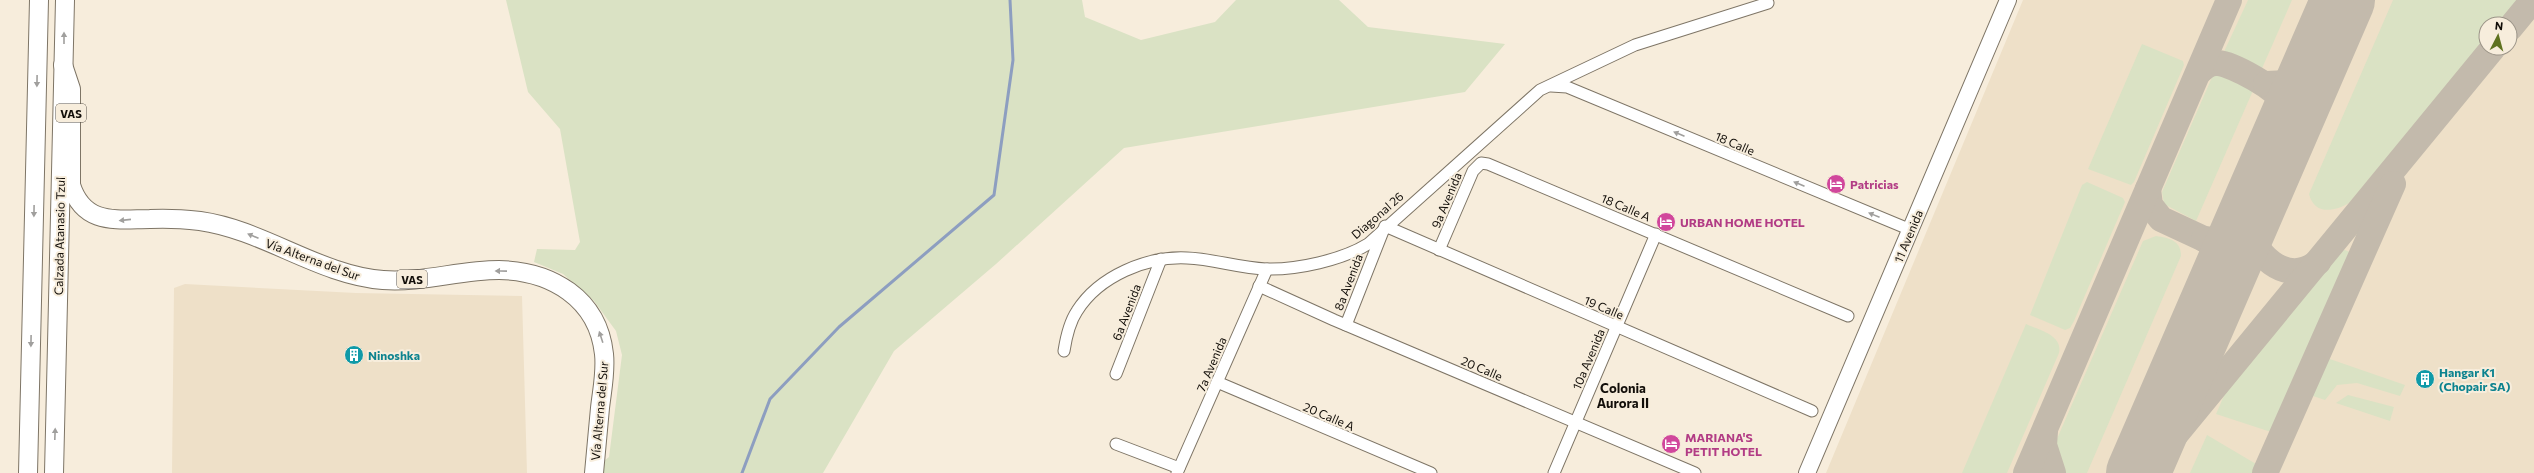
<svg xmlns="http://www.w3.org/2000/svg" width="2534" height="473" font-family="Commissioner,sans-serif">
	<style>
		.built { fill: #eee0c8; fill-rule: evenodd }
		.green { fill: #dae2c4 }
		.lines { fill: none; stroke-linecap: round; stroke-linejoin: round }
		.stream { stroke: #8d9ec0; stroke-width: 3 }
		.taxiway { stroke: #c3baac; stroke-width: 26 }
		.runway { stroke: #c3baac; stroke-width: 64 }
		.minor-casing { stroke: #7e7566; stroke-width: 13 }
		.secondary-casing { stroke: #7e7566; stroke-width: 18 }
		.primary-casing { stroke: #7e7566; stroke-width: 20 }
		.trunk-casing { stroke: #7e7566; stroke-width: 20 }
		.minor { stroke: #fff; stroke-width: 11 }
		.secondary { stroke: #fff; stroke-width: 16 }
		.primary { stroke: #fff; stroke-width: 18 }
		.trunk { stroke: #fff; stroke-width: 18 }
		.oneway { fill: #a09f9d }
		.labels { text-anchor: middle; dominant-baseline: central; stroke-width: 4; stroke-linejoin: round; paint-order: stroke }
		.shield { fill: #f7eddc; stroke: #575148; stroke-width: 1 }
		.shield-label { font-size: 11px; font-weight: bold; fill: #120e09 }
		.street-label { font-size: 12px; fill: #120e09; stroke: #f7eddc }
		.hotel-label { font-size: 12px; font-weight: bold; fill: #b23c85; stroke: #f7eddc; text-anchor: start }
		.culture-label { font-size: 12px; font-weight: bold; fill: #0d838f; stroke: #f7eddc; text-anchor: start }
		.neighbourhood-label { font-size: 13px; font-weight: bold; fill: #120e09; stroke: #f7eddc }
	</style>
	<rect width="100%" height="100%" fill="#f7eddc"/>
	<g class="built">
		<path d="M2023,0H2534V473H1826ZM2486,24H2510V48H2486Z"/>
		<polygon points="185,284 356,293 522,296 527,473 172,473 174,288"/>
	</g>
	<g class="green">
		<polygon points="506,0 1082,0 1085,17 1141,40 1215,22 1236,0 1339,0 1368,27 1505,44 1465,92 1124,148 996,264 894,351 823,473 601,473 604,461 609,457 622,355 616,331 594,301 563,274 534,262 537,249 575,250 580,242 560,129 528,92"/>
		<polygon points="2248,0 2292,0 2260,73 2222,56"/>
		<path d="M2393,0H2518L2498,24H2486V39L2349,203C2334,212 2314,215 2309,194Z"/>
		<polygon points="2142,44 2183,61 2184,65 2134,182 2131,185 2088,169"/>
		<polygon points="2217,71 2255,86 2196,221 2164,204 2162,192 2213,75"/>
		<polygon points="2087,182 2123,198 2125,202 2074,321 2070,328 2065,330 2030,315 2082,185"/>
		<path d="M2156,236C2170,238 2181,241 2181,256L2087,473H2063L2053,448L2143,241Z"/>
		<polygon points="2345,250 2352,253 2352,258 2271,432 2216,414 2226,391 2340,251"/>
		<path d="M2026,324C2039,330 2063,335 2059,353L2007,473H1962Z"/>
		<polygon points="2324,357 2405,385 2400,396 2357,383 2337,385 2325,400 2307,394"/>
		<polygon points="2348,395 2394,407 2390,421 2336,403"/>
		<polygon points="2207,435 2256,464 2252,473 2190,473"/>
	</g>
	<g class="lines">
		<polyline class="stream" points="742,473 770,399 839,327 994,195 1013,60 1010,0"/>
		<g class="taxiway">
			<polyline points="2341,3 2342,0"/>
			<polyline points="2510,28 2533,0"/>
			<path d="M2199,72C2204,67 2210,62 2218,63C2232,64 2279,89 2285,104C2288,112 2287,122 2286,131"/>
			<polyline points="2266,84 2291,83 2313,69"/>
			<polyline points="2148,189 2150,205 2161,219 2204,239 2228,242 2240,237"/>
			<path d="M2248,219C2249,253 2287,288 2318,262"/>
			<path d="M2204,239C2217,247 2226,254 2226,270"/>
			<polyline points="2045,431 2044,445 2053,473"/>
			<polyline points="2026,473 2229,0"/>
			<polyline points="2144,473 2493,48"/>
			<polyline points="2265,473 2393,184"/>
		</g>
		<polyline class="runway" points="2138,473 2343,0"/>
		<g class="minor-casing">
			<g id="minor">
				<polyline points="1551,86 1567,87 1911,230"/>
				<polyline points="1439,250 1473,171 1481,163 1488,164 1848,316"/>
				<polyline points="1259,286 1334,320 1695,473"/>
				<polyline points="1346,325 1385,226 1812,411"/>
				<path d="M1064,351C1066,338 1069,323 1077,311C1099,276 1147,256 1187,258C1214,259 1239,268 1266,269C1297,270 1342,260 1368,244L1540,90L1635,45L1768,3"/>
				<polyline points="1116,374 1161,259"/>
				<polyline points="1217,382 1431,473"/>
				<polyline points="1116,444 1179,468"/>
				<polyline points="1177,473 1267,269"/>
				<polyline points="1554,473 1656,234"/>
			</g>
		</g>
		<g class="secondary-casing">
			<polyline id="secondary" points="1807,473 2008,0"/>
		</g>
		<g class="primary-casing">
			<g id="primary">
				<polyline points="28,473 39,0"/>
				<polyline points="54,473 65,0"/>
			</g>
		</g>
		<g class="trunk-casing">
			<path id="trunk" d="M63,65L71,89V185C84,226 117,219 150,219C167,218 183,219 200,221C264,230 319,275 383,280C421,283 460,270 499,270C551,271 598,298 604,354C606,372 602,390 600,408C598,430 596,451 594,473"/>
		</g>
		<use href="#minor" class="minor"/>
		<use href="#secondary" class="secondary"/>
		<use href="#primary" class="primary"/>
		<use href="#trunk" class="trunk"/>
	</g>
	<defs><path id="oneway-solid" d="M-6-.8H1V-3.2L6.5 0L1 3.2V.8H-6Z"/></defs>
	<g class="oneway">
		<use href="#oneway-solid" transform="translate(64 38) rotate(-90)"/>
		<use href="#oneway-solid" transform="translate(37 81) rotate(91)"/>
		<use href="#oneway-solid" transform="translate(1679 134) rotate(-157)"/>
		<use href="#oneway-solid" transform="translate(1799 184) rotate(-157)"/>
		<use href="#oneway-solid" transform="translate(34 211) rotate(91)"/>
		<use href="#oneway-solid" transform="translate(1874 215) rotate(-158)"/>
		<use href="#oneway-solid" transform="translate(125 220) rotate(174)"/>
		<use href="#oneway-solid" transform="translate(253 236) rotate(-157)"/>
		<use href="#oneway-solid" transform="translate(501 271) rotate(-179)"/>
		<use href="#oneway-solid" transform="translate(601 337) rotate(-108)"/>
		<use href="#oneway-solid" transform="translate(31 341) rotate(91)"/>
		<use href="#oneway-solid" transform="translate(55 434) rotate(-88)"/>
	</g>
	<defs>
		<g id="hotel-disc" transform="scale(1)"><circle r="9.5" fill="#d1479c" stroke="#f7eddc"/><path d="M-6-4.5h1.5V1H6V5H4.5V3h-9V5H-6ZM-4 0a1.8 1.8 0 1 1 3.6 0ZM.5 0V-2.5h3Q6-2.5 6 0Z" fill="#fff"/></g>
		<g id="building-disc" transform="scale(1)"><circle r="9.5" fill="#0f9aa8" stroke="#f7eddc"/><path d="M-4-6H4V6H1V3H-1V6H-4ZM-2.5-4.3h1.7v1.8h-1.7ZM.8-4.3h1.7v1.8H.8ZM-2.5-1h1.7V.8h-1.7ZM.8-1h1.7V.8H.8Z" fill="#fff"/></g>
	</defs>
	<g fill-rule="evenodd">
		<use href="#hotel-disc" x="1836" y="184"/>
		<use href="#hotel-disc" x="1666" y="222"/>
		<use href="#building-disc" x="354" y="355"/>
		<use href="#building-disc" x="2425" y="379"/>
		<use href="#hotel-disc" x="1671" y="444"/>
	</g>
	<g class="labels">
		<g class="shield">
			<rect x="56" y="104" width="30" height="18" rx="3"/>
			<rect x="397" y="270" width="30" height="18" rx="3"/>
		</g>
		<g class="shield-label">
			<text x="71" y="113">VAS</text>
			<text x="412" y="279">VAS</text>
		</g>
		<g class="street-label">
			<text transform="translate(1735 143) rotate(23)">18 Calle</text>
			<text transform="translate(1446 200) rotate(-67)">9a Avenida</text>
			<text transform="translate(1626 207) rotate(23)">18 Calle A</text>
			<text transform="translate(1377 215) rotate(-41)">Diagonal 26</text>
			<text transform="translate(59 236) rotate(-89)">Calzada Atanasio Tzul</text>
			<text transform="translate(1908 236) rotate(-67)">11 Avenida</text>
			<text transform="translate(313 259) rotate(20)">Vía Alterna del Sur</text>
			<text transform="translate(1348 282) rotate(-69)">8a Avenida</text>
			<text transform="translate(1604 307) rotate(23)">19 Calle</text>
			<text transform="translate(1126 312) rotate(-69)">6a Avenida</text>
			<text transform="translate(1588 359) rotate(-67)">10a Avenida</text>
			<text transform="translate(1211 364) rotate(-67)">7a Avenida</text>
			<text transform="translate(1482 368) rotate(23)">20 Calle</text>
			<text transform="translate(599 411) rotate(-85)">Vía Alterna del Sur</text>
			<text transform="translate(1329 416) rotate(23)">20 Calle A</text>
		</g>
		<g class="hotel-label">
			<text x="1850" y="184">Patricias</text>
			<text x="1680" y="222">URBAN HOME HOTEL</text>
			<text x="1685" y="437">MARIANA'S<tspan x="1685" dy="14">PETIT HOTEL</tspan></text>
		</g>
		<g class="culture-label">
			<text x="368" y="355">Ninoshka</text>
			<text x="2439" y="372">Hangar K1<tspan x="2439" dy="14">(Chopair SA)</tspan></text>
		</g>
		<g class="neighbourhood-label">
			<text x="1623" y="388">Colonia<tspan x="1623" dy="15">Aurora II</tspan></text>
		</g>
	</g>
	<g transform="translate(2498 36) rotate(6)"><circle r="19" fill="#f7eddc" stroke="#9b9488"/>
	<path d="M0-3L7 15L0 10L-7 15Z" fill="#5f7220"/>
	<text y="-6" font-size="11" font-weight="bold" text-anchor="middle" fill="#120e09">N</text>
	</g>
</svg>
